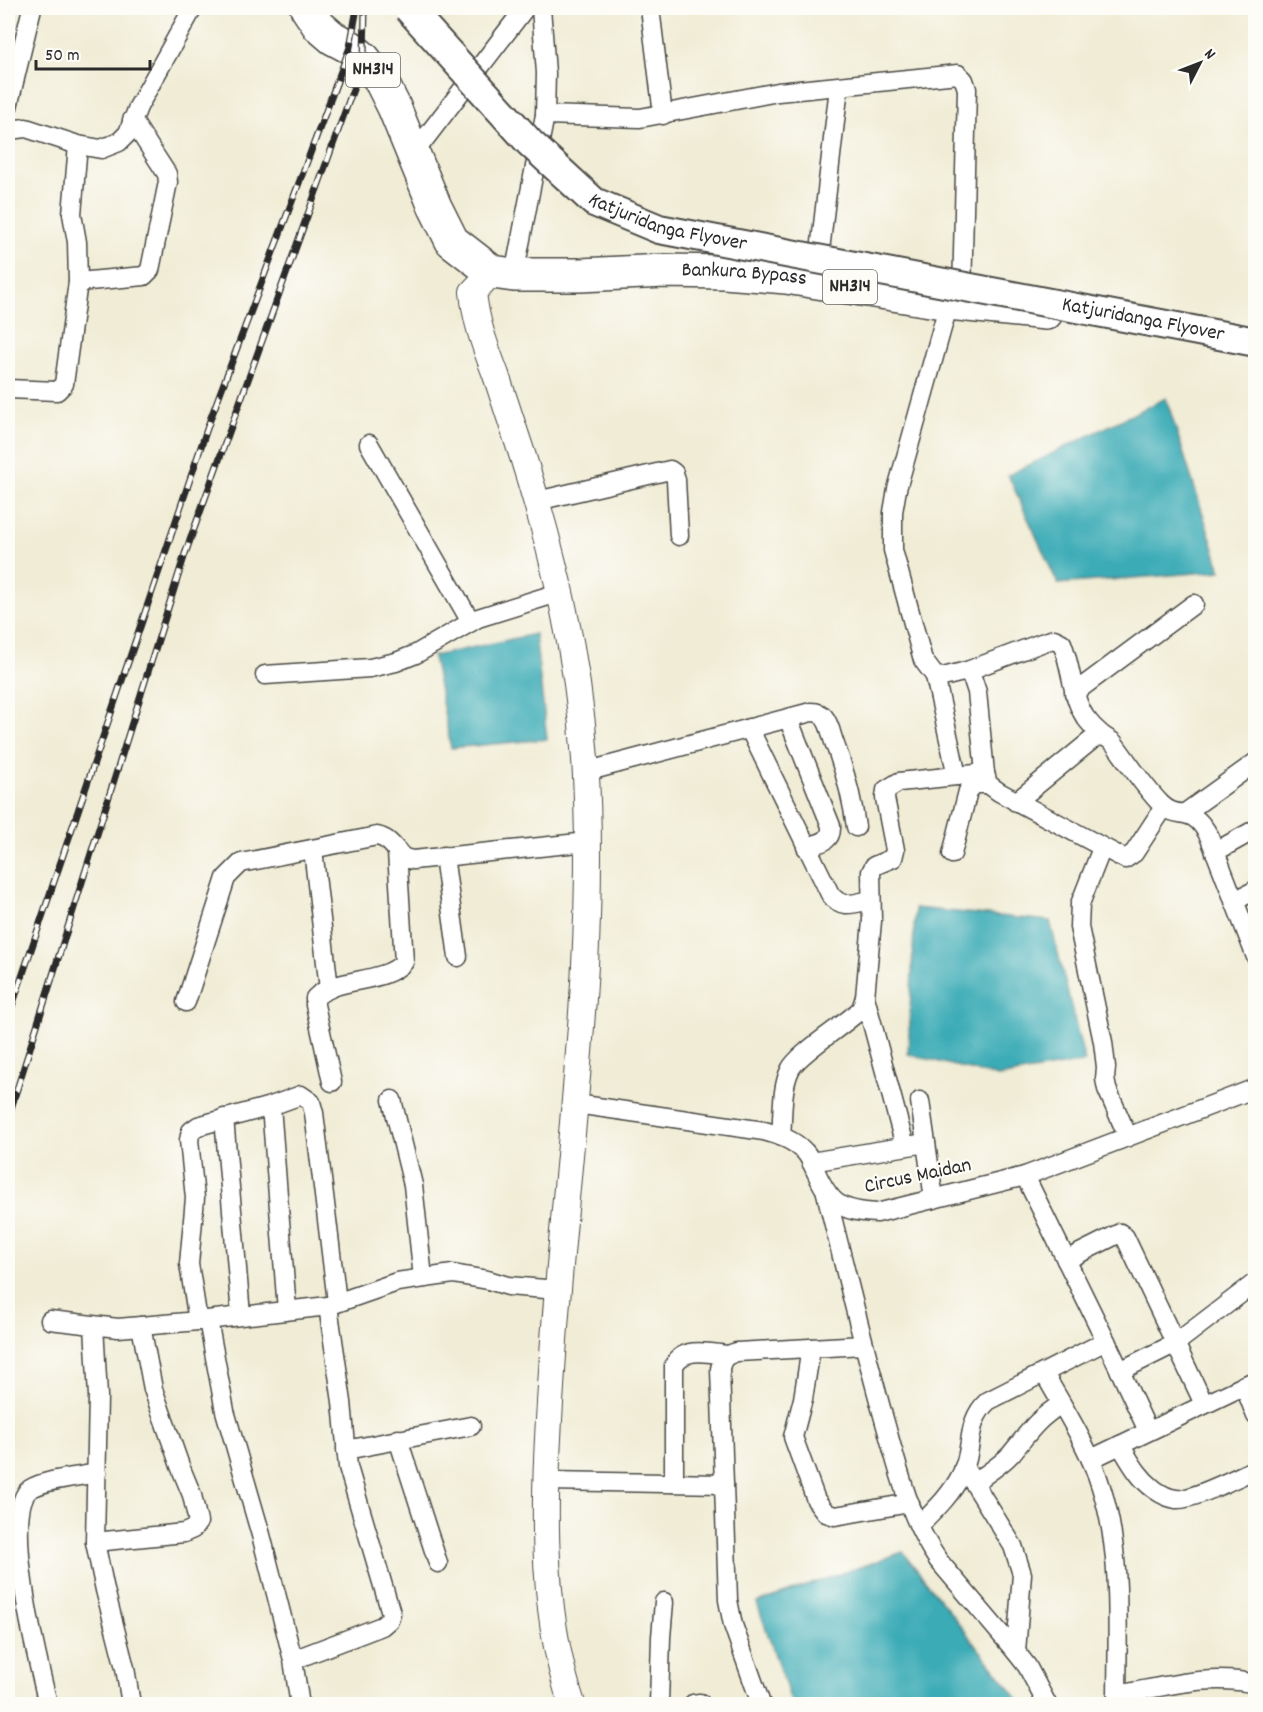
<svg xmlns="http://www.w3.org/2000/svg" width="1263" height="1712" font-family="Dekko,sans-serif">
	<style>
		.water { fill: #3aabb6; stroke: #326b70; stroke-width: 1.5 }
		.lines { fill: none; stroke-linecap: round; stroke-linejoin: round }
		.street-casing { stroke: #494844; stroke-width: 21 }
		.secondary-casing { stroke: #494844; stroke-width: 28 }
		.highway-casing { stroke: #494844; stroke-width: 36 }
		.street { stroke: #fff; stroke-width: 18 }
		.secondary { stroke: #fff; stroke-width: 26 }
		.highway { stroke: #fff; stroke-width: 33 }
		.rail-casing { stroke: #2b2b2b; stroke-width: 7 }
		.rail { stroke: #fdfcf7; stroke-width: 4.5; stroke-dasharray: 14; stroke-linecap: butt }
		.primary-bridge-casing { stroke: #494844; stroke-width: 32; stroke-linecap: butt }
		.primary-bridge { stroke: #fff; stroke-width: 28 }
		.labels { text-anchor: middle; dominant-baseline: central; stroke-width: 4.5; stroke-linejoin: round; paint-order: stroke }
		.shield { fill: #fdfcf7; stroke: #6a6a68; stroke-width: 1.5 }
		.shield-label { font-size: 20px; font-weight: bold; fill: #2b2b2b }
		.street-label { font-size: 21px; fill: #2b2b2b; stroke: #fdfcf7 }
	</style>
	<rect width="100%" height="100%" fill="#fdfcf7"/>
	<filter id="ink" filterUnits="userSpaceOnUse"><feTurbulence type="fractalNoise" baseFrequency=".0167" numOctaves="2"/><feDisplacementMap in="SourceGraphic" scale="12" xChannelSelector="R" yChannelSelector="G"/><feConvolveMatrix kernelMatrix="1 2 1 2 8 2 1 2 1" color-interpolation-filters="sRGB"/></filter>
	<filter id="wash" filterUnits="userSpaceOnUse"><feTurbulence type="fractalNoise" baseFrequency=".008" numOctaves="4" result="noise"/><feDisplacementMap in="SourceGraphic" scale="24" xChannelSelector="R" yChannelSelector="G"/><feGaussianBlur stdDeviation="1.35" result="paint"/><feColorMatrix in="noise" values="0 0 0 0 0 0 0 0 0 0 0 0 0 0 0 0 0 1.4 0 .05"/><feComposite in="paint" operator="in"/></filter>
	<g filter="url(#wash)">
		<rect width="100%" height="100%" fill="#f0ecd5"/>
		<g class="water">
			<polygon points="1166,398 1221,571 1058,584 1008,475"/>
			<polygon points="535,634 547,739 451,748 433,656"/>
			<polygon points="915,908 1050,921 1085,1062 998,1077 908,1054"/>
			<polygon points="903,1552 1022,1704 792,1704 757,1603"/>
		</g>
	</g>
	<g filter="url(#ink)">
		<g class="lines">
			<g class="street-casing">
				<g id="street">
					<polyline points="650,8 663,115"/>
					<polyline points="8,107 32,8"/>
					<polyline points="545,115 640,118 778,92 958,74 964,80 967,89 962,294"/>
					<polyline points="8,130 26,128 78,145 101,149 119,142 128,133 138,107 193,8"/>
					<polyline points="414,153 525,8"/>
					<polyline points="818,268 839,87"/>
					<polyline points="514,275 545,115 546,73 541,8"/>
					<polyline points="78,282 144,276 150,270 168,182 167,174 132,120"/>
					<polyline points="949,303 897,489 893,512 893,550 923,660 935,676 943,677 967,671 973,680 977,692 985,773 988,784 999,792 1125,859 1134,853 1164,807"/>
					<polyline points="8,389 57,391 64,384 78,282 77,242 72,214 78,145"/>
					<polyline points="369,444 471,622"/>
					<polyline points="537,501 670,470 674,473 676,480 679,536"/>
					<path d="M967,671L1044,642L1054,639L1062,643C1072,668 1071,695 1085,717C1090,724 1096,730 1102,735"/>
					<polyline points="265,675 370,668 396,662 416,654 478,618 561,592"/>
					<polyline points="935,676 957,776"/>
					<polyline points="1074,693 1194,604"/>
					<path d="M788,718L831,826C832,842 820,843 806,847"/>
					<path d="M749,728L830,894C842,910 854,903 871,900"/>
					<path d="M585,772L811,712C816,712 821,713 824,717C829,723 831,732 833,739C844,768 852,796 856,827"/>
					<path d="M1016,802L1093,739L1102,735L1113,742C1129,763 1143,786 1161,804C1179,822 1191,802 1209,836L1256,957"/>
					<polyline points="1185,813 1256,762"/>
					<polyline points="1102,848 1080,904 1079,927 1103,1042 1106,1067 1105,1079 1107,1089 1128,1137"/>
					<polyline points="313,849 329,989"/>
					<polyline points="1215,852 1256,829"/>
					<polyline points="952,854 968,791 975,784 988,784"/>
					<polyline points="444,856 458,957"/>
					<polyline points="1234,901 1256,890"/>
					<polyline points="865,997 905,1146"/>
					<path d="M186,1002L226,878L241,863L377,836C391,839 394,849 404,858L413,860L588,842"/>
					<path d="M332,1082L315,1005V998C336,976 383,985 404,962L397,852"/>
					<polyline points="392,1100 413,1185 423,1278"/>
					<polyline points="920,1101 934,1199"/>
					<path d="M576,1104L764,1131C779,1135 794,1140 805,1152C810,1157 813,1166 816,1172C831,1205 841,1211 877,1213L1025,1176L1256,1088"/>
					<polyline points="271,1106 287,1310"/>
					<polyline points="224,1118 241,1315"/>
					<path d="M781,1136C783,1116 781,1089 790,1070C797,1054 845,1025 861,1009L865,997L872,921L871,872L874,866L893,858L895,850L885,798L886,790L899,782L985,773"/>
					<polyline points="811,1162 926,1143"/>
					<polyline points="1025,1176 1106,1341 1148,1431"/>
					<path d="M826,1193C845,1268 863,1344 884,1419C898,1468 909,1518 938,1560L1016,1652L1027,1666L1047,1704"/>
					<polyline points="1066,1260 1120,1233 1125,1237 1204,1404"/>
					<polyline points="50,1320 118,1328 198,1321 328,1306 397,1282 453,1274 488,1280 508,1286 558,1290"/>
					<polyline points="208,1320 225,1411 261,1535 293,1660 299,1699 298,1704"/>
					<polyline points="198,1321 189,1264 195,1198 189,1140 191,1131 198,1126 271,1106 301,1095 311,1102 314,1113 337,1302"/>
					<polyline points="94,1326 98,1396 95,1542 105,1590 125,1668 131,1704"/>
					<polyline points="811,1348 803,1399 793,1437 816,1500 826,1513 835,1516 910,1503"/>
					<polyline points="1120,1371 1176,1343 1256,1282"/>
					<path d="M1044,1373C1064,1409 1089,1447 1101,1487C1123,1555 1117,1633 1117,1704"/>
					<polyline points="1244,1385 1256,1416"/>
					<polyline points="398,1439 438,1563"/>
					<path d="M1120,1445C1126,1454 1131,1464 1138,1473C1146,1484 1161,1497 1176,1499C1192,1501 1239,1476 1256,1469"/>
					<polyline points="346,1450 471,1426"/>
					<polyline points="1091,1459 1256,1380"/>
					<polyline points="964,1467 1013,1546 1022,1574 1016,1652"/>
					<polyline points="547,1481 724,1484"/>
					<path d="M674,1483V1365C684,1346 709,1353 728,1355"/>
					<path d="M974,1483C986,1474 1001,1465 1011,1454C1030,1431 1035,1421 1061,1404"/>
					<path d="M919,1526C934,1511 951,1495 961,1475C975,1449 964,1423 988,1401L1106,1341"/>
					<polyline points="95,1542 184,1533 193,1529 198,1522 192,1495 180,1466 153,1389 141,1326"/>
					<polyline points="293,1660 382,1626 389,1620 391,1613 348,1467 342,1402 328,1306"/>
					<path d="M1117,1695C1163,1687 1209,1673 1256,1684"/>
					<path d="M48,1704C39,1667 0,1512 30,1489C47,1479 78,1477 97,1473"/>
					<polyline points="659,1704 661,1637 664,1602"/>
					<polyline points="693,1704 700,1703"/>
					<path d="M761,1704L733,1625L728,1600L720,1369C722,1358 726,1355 737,1352L864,1345"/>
				</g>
			</g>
			<g class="secondary-casing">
				<path id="secondary" d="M492,272L473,292C476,323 485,346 496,375C505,402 514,429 523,457C554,556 578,655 585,759C598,958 566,1156 553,1355C546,1467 535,1597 572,1704"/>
			</g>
			<g class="highway-casing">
				<g id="highway">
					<path id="s1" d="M307,8L319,26L333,38L350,47L364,59L380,79L394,107L435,207L452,241L492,272L514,275H580L665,271L724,272L786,277L949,303L1046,313"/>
				</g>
			</g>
			<use href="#street" class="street"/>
			<use href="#secondary" class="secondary"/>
			<use href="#highway" class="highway"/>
			<g class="rail-casing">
				<g id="rail">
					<polyline points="8,1018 210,420 350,47 357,8"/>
					<polyline points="8,1118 185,554 364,59 365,8"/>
				</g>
			</g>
			<use href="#rail" class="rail"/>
			<g class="primary-bridge-casing">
				<g id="primary-bridge">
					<path id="s2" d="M408,8L530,143L594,202L659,229L1256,342"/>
				</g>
			</g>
			<use href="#primary-bridge" class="primary-bridge"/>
		</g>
	</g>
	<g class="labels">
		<g class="shield">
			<rect x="346" y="53" width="54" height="34" rx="4.5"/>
			<rect x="823" y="270" width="54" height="34" rx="4.5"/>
		</g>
		<g class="shield-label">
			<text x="373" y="70">NH314</text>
			<text x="850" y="287">NH314</text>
		</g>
		<g class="street-label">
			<text stroke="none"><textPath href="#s2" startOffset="346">Katjuridanga Flyover</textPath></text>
			<text stroke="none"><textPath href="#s1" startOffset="584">Bankura Bypass</textPath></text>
			<text stroke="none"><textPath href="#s2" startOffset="832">Katjuridanga Flyover</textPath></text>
			<text transform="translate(918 1177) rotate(-12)">Circus Maidan</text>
		</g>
	</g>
	<rect width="1263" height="1712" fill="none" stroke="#fdfcf7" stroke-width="30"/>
	<g transform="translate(1200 63) rotate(48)" stroke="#fdfcf7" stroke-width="4.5" paint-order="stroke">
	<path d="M0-4.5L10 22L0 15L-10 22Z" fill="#2b2b2b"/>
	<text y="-9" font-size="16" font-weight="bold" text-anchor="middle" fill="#2b2b2b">N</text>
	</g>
	<path d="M36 60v9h114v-9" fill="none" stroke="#2b2b2b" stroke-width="3"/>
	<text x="45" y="60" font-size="18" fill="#2b2b2b" stroke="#fdfcf7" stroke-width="4.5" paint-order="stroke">50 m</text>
</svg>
